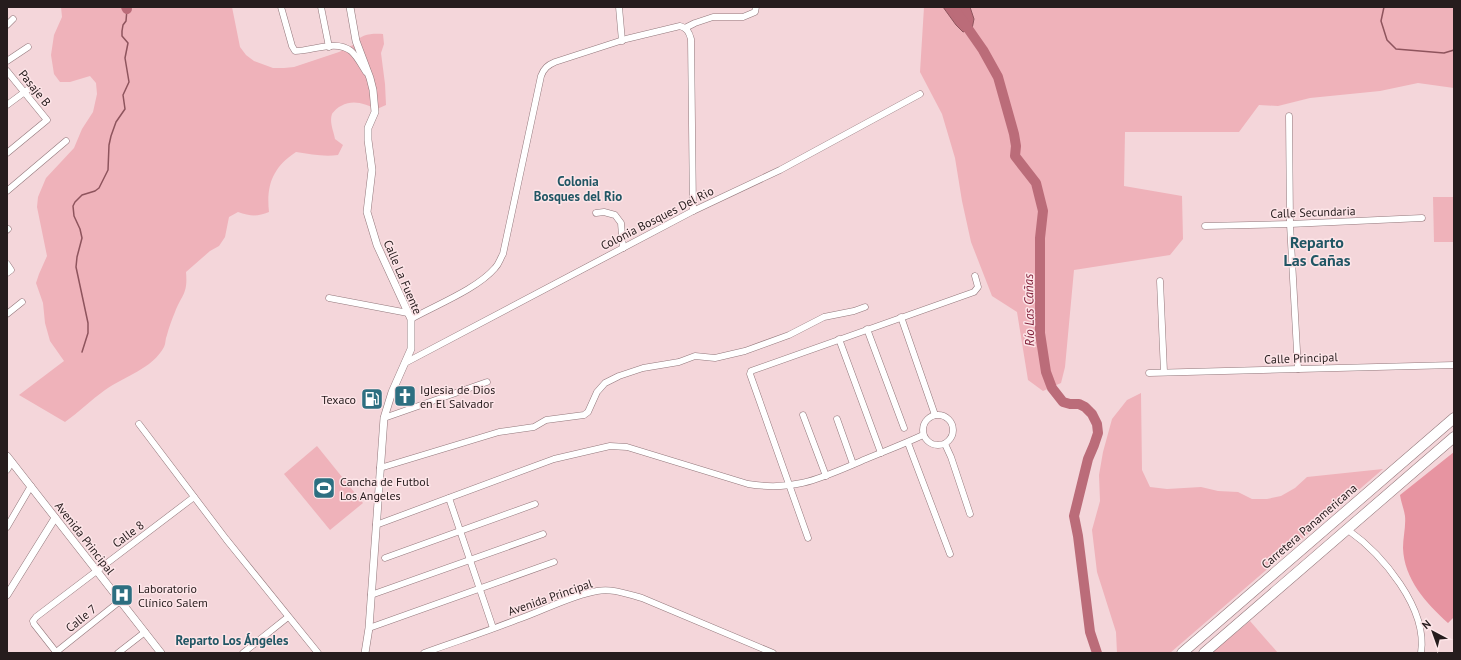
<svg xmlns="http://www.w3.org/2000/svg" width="1461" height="660" font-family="'PT Sans',sans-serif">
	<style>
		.green { fill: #efb2ba }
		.forest { fill: #e794a1 }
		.water { fill: #bb6c79; stroke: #8e545d }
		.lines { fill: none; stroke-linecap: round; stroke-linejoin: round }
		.stream { stroke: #8e545d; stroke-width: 1.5 }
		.river { stroke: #bb6c79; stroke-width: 10 }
		.minor-casing { stroke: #92777b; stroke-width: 7 }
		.tertiary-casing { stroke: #92777b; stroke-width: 8 }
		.trunk-casing { stroke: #92777b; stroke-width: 11 }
		.minor { stroke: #fff; stroke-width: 6 }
		.tertiary { stroke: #fff; stroke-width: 7 }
		.trunk { stroke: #fff; stroke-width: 10 }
		.labels { text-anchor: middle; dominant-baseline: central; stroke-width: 3; stroke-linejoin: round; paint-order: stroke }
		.street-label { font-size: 12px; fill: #261c1d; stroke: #fde5e8 }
		.poi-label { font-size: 12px; fill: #261c1d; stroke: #fde5e8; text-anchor: start }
		.neighbourhood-label { font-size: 13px; font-weight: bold; fill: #215664; stroke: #fde5e8 }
		.water-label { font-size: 13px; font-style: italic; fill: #81213a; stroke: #fde5e8 }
		.district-label { font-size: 16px; font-weight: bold; fill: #215664; stroke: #fde5e8 }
	</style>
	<rect width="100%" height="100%" fill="#f4d6da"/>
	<g class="green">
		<path d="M61,7H232L240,47L246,55L254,61L273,68H284L294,67L339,52L355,44C359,34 373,33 383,34L384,44L381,53L385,84L386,105L377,109C364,104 354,99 341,106C338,107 334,111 332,114C329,122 334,132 335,139L343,145L338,155C323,157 311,154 296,152C273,167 266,185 269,212C257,217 250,216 238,212L229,217L225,237L219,246L210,251L186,272C188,294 182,294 175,312C172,319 169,327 167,335C165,339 166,343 164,347C152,369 125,376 105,390C91,400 79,412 65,422L19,395L64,361L50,341L45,323L43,303L36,283L39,274L47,256L37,207L38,197L46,178L74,148L82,129L93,112L97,94L96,83L90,76L70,82H60L54,74L51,55L54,35L62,17Z"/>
		<polygon points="924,7 1454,7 1454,88 1418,83 1380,91 1310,98 1278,106 1259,105 1239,132 1125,132 1124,186 1182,196 1183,239 1170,255 1074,270 1065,367 1061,383 1043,391 1028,380 1017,312 992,296 971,242 962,201 955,158 942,114 920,72"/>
		<polygon points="1433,197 1454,197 1454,242 1434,242"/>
		<polygon points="1141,393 1142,470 1150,487 1167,489 1201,487 1218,491 1238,492 1252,499 1267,499 1281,496 1295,488 1307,477 1383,469 1170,653 1117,653 1116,632 1097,572 1092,530 1100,501 1099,475 1103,452 1112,419 1127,400"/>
		<polygon points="317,446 363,503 330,530 284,474"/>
		<polygon points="1250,621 1278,653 1211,653"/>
	</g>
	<path class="forest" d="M1454,452V617L1448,623C1426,603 1404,579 1403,548C1403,537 1406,527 1405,516C1404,509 1401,502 1400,495Z"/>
	<polygon class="water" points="943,7 970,7 974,19 972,29 963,32 956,25"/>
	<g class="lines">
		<g class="stream">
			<polyline points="1384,7 1381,21 1387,40 1396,49 1444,53 1454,50"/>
			<polyline points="82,352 88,333 88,323 76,267 77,257 82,238 80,229 74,216 73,206 75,202 82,195 95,191 99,188 108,170 109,145 111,136 116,122 125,109 123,95 129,82 125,58 128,43 122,36 122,31 123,25 126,21 127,9"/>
		</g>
		<g class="river">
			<polyline points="126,7 127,9"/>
			<polyline points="953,7 983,50 998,77 1014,134 1016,146 1015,156 1036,183 1043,211 1040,238 1040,333 1046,372 1052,388 1063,402 1070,404 1079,404 1085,407 1092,414 1097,424 1098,433 1094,445 1088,459 1074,516 1078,536 1090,632 1097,653"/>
		</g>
		<g class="minor-casing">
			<g id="minor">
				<path d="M281,7L292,46L295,51C313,51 336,39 351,51C357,56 362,66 366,72"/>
				<polyline points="321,7 329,47"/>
				<polyline points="619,7 622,41"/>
				<polyline points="7,25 13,19"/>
				<polyline points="685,28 695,23 713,17 743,17 755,12 756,7"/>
				<polyline points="7,61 28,47"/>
				<polyline points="7,71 47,120 7,153"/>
				<polyline points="7,105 30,88"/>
				<polyline points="1289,116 1290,224 1298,369"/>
				<polyline points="7,191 66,141"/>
				<polyline points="596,213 604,212 615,215 621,223 623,248"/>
				<polyline points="1205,226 1290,224 1422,218"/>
				<polyline points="7,230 8,229"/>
				<polyline points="7,264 11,270 7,273"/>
				<polyline points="1160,281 1164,372"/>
				<polyline points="329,298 408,313"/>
				<polyline points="7,314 22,302"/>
				<polyline points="901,317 935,415"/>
				<path d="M411,319C436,305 477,289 495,268C499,264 500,259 503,254L541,76C544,68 548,65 555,62L626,39L680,26C687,28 689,32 691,39L693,211"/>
				<polyline points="867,329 904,428"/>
				<polyline points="839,339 881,453"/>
				<polyline points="405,363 693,211 780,170 920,94"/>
				<polyline points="1149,373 1454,365"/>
				<circle cx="938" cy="430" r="15"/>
				<polyline points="803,415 826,476"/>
				<polyline points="384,418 487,382"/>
				<polyline points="837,419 853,464"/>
				<polyline points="139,424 226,539 318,653"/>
				<polyline points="908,443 950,554"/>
				<polyline points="945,444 951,457 970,514"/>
				<polyline points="380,468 499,432 534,427 546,420 584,415 588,412 597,392 605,383 619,376 643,368 679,362 695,356 715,358 745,351 789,335 824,317 854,311 865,307"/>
				<polyline points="7,470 12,462"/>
				<polyline points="449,498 493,628"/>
				<path d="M376,525L554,459L610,446L627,447L748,484C796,492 823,477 866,459C885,451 904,444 923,435"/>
				<polyline points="7,527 31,486"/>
				<path d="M1348,530C1382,554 1428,608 1421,653"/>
				<polyline points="808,538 750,374 751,371 974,292 978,287 975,276"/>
				<polyline points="385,558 535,504"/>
				<polyline points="371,595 543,534"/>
				<polyline points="369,628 554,562"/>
				<polyline points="56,652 34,624 33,621 36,617 194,497"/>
				<polyline points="55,653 120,601"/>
				<polyline points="118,653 145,632"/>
				<polyline points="243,653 288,617"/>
				<path d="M424,653C454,642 486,632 516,620C543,611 569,596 597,591C612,588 627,594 642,598L773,653"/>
			</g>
		</g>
		<g class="tertiary-casing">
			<g id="tertiary">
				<polyline points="350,7 356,41 370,78 373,90 375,112 368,128 368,140 372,170 367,212 377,245 411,319 411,349 392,392 384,418 369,628 365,653"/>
				<polyline points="7,456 161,653"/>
				<polyline points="7,595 55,518"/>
			</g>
		</g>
		<g class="trunk-casing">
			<g id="trunk">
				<polyline points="1182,653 1454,418"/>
				<polyline points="1204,653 1454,437"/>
			</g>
		</g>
		<use href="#minor" class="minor"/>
		<use href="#tertiary" class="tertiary"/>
		<use href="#trunk" class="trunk"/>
	</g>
	<defs>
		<g id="church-square" transform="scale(1.15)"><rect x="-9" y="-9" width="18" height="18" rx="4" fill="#2d6f81" stroke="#fde5e8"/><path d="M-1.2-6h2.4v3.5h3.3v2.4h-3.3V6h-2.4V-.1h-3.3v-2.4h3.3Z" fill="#fff"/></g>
		<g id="fuel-square" transform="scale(1.15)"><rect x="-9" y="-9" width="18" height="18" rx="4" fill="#2d6f81" stroke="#fde5e8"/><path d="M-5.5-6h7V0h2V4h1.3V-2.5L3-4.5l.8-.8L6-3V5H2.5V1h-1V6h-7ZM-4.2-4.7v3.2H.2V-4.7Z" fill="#fff"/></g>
		<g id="stadium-square" transform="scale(1.15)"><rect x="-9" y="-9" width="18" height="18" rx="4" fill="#2d6f81" stroke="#fde5e8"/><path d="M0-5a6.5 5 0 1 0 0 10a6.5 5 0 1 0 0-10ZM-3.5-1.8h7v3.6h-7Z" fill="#fff"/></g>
		<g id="hospital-square" transform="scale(1.15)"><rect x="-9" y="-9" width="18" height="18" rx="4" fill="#2d6f81" stroke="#fde5e8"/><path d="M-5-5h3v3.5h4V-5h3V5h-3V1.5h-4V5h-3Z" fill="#fff"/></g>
	</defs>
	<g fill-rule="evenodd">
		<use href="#church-square" x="405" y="396"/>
		<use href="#fuel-square" x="372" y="399"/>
		<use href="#stadium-square" x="324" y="488"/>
		<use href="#hospital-square" x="122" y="595"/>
	</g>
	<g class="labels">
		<g class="street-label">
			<text transform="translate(35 88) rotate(51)">Pasaje B</text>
			<text transform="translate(1313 212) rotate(-2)">Calle Secundaria</text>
			<text transform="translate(657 218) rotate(-27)">Colonia Bosques Del Rio</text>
			<text transform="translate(403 277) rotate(67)">Calle La Fuente</text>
			<text transform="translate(1301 358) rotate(-2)">Calle Principal</text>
			<text transform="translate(1309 526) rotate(-41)">Carretera Panamericana</text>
			<text transform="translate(128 534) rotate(-37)">Calle 8</text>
			<text transform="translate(85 538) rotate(52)">Avenida Principal</text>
			<text transform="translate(550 597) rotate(-19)">Avenida Principal</text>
			<text transform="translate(81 618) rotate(-39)">Calle 7</text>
		</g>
		<g class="poi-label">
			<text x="420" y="389">Iglesia de Dios<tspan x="420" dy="14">en El Salvador</tspan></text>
			<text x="356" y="399" text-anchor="end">Texaco</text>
			<text x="340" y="481">Cancha de Futbol<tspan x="340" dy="14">Los Angeles</tspan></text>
			<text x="138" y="588">Laboratorio<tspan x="138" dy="14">Clínico Salem</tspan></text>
		</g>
		<g class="neighbourhood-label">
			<text x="578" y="181">Colonia<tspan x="578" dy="15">Bosques del Rio</tspan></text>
			<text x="232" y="640">Reparto Los Ángeles</text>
		</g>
		<g class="water-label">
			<text transform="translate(1029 310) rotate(-91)">Río Las Cañas</text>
		</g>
		<g class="district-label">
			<text x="1317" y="242">Reparto<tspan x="1317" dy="18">Las Cañas</tspan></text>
		</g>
	</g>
	<rect width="1461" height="660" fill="none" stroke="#261c1d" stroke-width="16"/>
	<g transform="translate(1433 632) rotate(319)" stroke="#fde5e8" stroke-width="3" paint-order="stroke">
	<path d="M0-3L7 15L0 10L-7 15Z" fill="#261c1d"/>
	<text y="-6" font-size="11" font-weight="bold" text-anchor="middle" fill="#261c1d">N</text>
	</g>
</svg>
